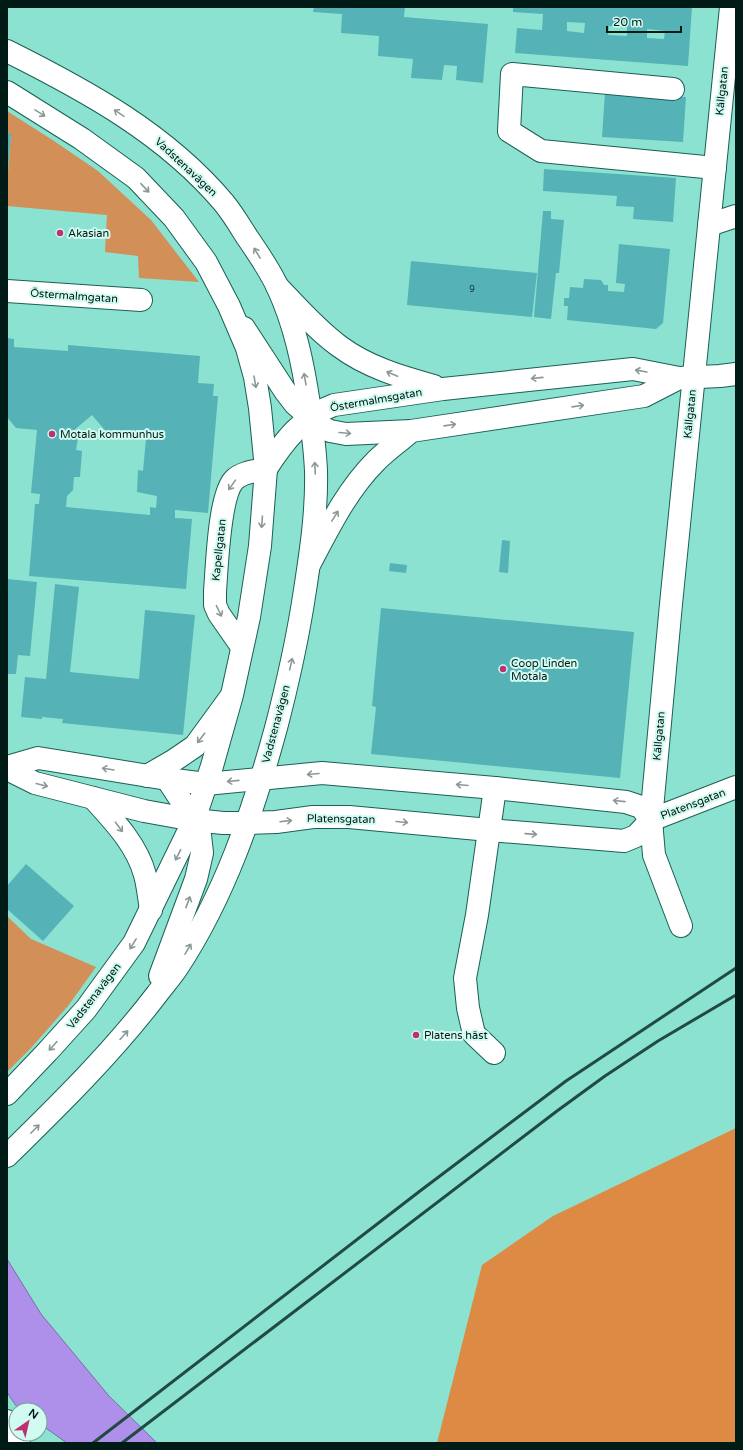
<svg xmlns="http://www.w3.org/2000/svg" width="743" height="1450" font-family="'Varela Round',sans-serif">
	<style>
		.green { fill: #d28f58 }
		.forest { fill: #dd8b44 }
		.water { fill: #ae90ea; stroke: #7a6daa }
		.building { fill: #55b3b7; fill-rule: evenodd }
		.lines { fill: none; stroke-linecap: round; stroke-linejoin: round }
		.minor-casing { stroke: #1a6054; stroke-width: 24 }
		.major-casing { stroke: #1a6054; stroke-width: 24 }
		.minor { stroke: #fff; stroke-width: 22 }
		.major { stroke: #fff; stroke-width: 22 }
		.rail { stroke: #214a42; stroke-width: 3 }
		.oneway { stroke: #8c9896 }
		.poi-dot { fill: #bb326e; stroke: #d1faf0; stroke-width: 1.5 }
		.labels { text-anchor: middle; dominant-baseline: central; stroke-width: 4; stroke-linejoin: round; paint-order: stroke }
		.number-label { font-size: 9px; fill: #15403e }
		.street-label { font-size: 11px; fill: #001a15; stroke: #d1faf0 }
		.poi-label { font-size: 11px; fill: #001a15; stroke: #d1faf0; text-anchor: start }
	</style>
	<rect width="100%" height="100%" fill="#8be2d0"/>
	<g class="green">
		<polygon points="7,111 54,141 98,171 151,220 199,282 139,278 138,256 105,252 107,215 7,206 7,184 11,134 7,132"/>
		<polygon points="7,916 31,939 96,967 68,1006 31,1048 7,1072"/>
	</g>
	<polygon class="forest" points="736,1128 736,1443 437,1443 482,1265 553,1216"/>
	<path class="water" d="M7,1259L41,1314L109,1396L157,1443H67L40,1424V1410C16,1410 20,1412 7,1392Z"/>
	<g class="building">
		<polygon points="314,7 405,7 404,17 488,24 483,83 456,80 457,66 444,65 442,80 411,78 413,59 378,56 379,36 341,33 342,14 313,12"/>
		<path d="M513,7H692L688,66L515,53L517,28L542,30L543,14L513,12ZM567,22L585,23L584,33L567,31ZM609,26L627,27V36L608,35ZM647,29L665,31L664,39L647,38Z"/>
		<polygon points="605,92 686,97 683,142 602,137"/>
		<polygon points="7,132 11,134 8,169 7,169"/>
		<polygon points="544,169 676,178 673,222 633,219 634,207 616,206 617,196 543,191"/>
		<polygon points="543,211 551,211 551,219 564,220 559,273 556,273 551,319 534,317"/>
		<polygon points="619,244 670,249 663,323 656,329 567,320 568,306 564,306 564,298 569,298 570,287 583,288 584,279 601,280 604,285 608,285 608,291 624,292 625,284 616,283"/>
		<polygon points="411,261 537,273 532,317 407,305"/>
		<path d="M7,338L14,339V347L68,351V345L200,356L198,383L214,384L213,396H218L208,513L175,510V518L192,519L186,589L29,576L35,504H39L40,494L31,493L37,430L16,428L7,417ZM92,415L109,435L146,439L143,471L138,470L137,492L157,496L156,508L150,507V515L66,507L67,496L73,490L74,477H80L82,451L76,450L78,438L73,431Z"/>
		<polygon points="502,540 510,541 508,573 499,572"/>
		<polygon points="390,563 407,565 406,573 389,571"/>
		<polygon points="7,579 37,582 30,656 18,655 16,674 7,674"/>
		<polygon points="55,584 79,587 70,672 139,679 145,610 195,615 183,735 62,723 63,719 42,717 42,719 21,717 25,677 46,679"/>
		<polygon points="381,608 634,632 620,778 371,754 376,707 372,706"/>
		<polygon points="26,864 74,906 43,941 7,909 7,886"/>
	</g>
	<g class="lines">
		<g class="minor-casing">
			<g id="minor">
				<polyline points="673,89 512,74 509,131 541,151 715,168"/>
				<polyline points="709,225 736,216"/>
				<path d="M277,286C297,307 316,329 339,346C367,367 401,377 434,386"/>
				<polyline points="7,291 141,300"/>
				<polyline points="244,328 285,391 295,404 320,426 330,431 346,434 411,431 644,396 679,378"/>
				<path d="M310,563C329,527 347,490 376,461C387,450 400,441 411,431"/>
				<path d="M242,647L219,614L215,605V591C217,567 219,496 234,480C242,472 256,471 266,469C283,442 303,416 334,405L443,389L633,369L679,378L720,376L736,374"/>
				<polyline points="7,767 38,758 167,779 206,784 322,773 495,788 626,802 641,807 651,820"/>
				<polyline points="7,769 35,783 144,811 194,820 223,823 247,823 276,822 313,817 349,817 489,830 624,841 636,836 651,820 736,787"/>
				<polyline points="147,776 173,761 195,746 230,698"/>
				<path d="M93,798C114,821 137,845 145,875C148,886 149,898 151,910"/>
				<polyline points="681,926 654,855 651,820 671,604 731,7"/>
				<polyline points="494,1053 474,1034 468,1008 465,978 477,915 495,788"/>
				<polyline points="7,1421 19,1443"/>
			</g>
		</g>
		<g class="major-casing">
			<g id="major">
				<path d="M7,51C87,91 166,134 224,203C233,214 240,226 247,237C258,253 270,270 278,288C295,325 303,364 309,404C312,426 315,448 316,471C317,511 311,551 305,590C298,637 288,682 276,728C253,812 225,895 177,968C171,977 163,986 157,994C112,1053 59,1105 7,1156"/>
				<polyline points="7,92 82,139 136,178 174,218 206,262 229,306 247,348 255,377 260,408 266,469 260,546 249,617 232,695 212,766 194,820 134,943 86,1009 48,1051 7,1094"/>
				<polyline points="160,976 196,879 202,853 200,835 194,820 167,779"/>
			</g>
		</g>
		<use href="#minor" class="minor"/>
		<use href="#major" class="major"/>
		<g class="rail">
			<polyline points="93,1443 420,1191 566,1081 736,968"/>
			<polyline points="122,1443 557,1111 605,1076 658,1041 736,995"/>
		</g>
	</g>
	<defs><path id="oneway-shaft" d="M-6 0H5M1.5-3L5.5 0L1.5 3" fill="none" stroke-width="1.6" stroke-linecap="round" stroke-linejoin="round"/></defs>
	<g class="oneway">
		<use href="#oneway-shaft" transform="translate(40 113) rotate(32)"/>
		<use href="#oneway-shaft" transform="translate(119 113) rotate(-146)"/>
		<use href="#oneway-shaft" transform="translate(145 188) rotate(47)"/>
		<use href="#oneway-shaft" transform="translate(257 253) rotate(-121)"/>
		<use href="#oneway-shaft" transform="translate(641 371) rotate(-170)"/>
		<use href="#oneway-shaft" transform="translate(392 374) rotate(-157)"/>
		<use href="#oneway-shaft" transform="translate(537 378) rotate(174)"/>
		<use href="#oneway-shaft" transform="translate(305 379) rotate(-100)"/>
		<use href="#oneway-shaft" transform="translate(255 382) rotate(80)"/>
		<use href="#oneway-shaft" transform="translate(578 406) rotate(-8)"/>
		<use href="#oneway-shaft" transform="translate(450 425) rotate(-8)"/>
		<use href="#oneway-shaft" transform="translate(345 433) rotate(5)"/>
		<use href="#oneway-shaft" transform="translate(315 468) rotate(-93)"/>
		<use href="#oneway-shaft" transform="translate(232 485) rotate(125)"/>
		<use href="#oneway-shaft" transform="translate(335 516) rotate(-58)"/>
		<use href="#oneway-shaft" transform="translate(262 522) rotate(94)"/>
		<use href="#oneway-shaft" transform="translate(219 611) rotate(64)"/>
		<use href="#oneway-shaft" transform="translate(291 664) rotate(-77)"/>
		<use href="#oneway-shaft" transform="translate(201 738) rotate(127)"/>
		<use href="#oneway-shaft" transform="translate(108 769) rotate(-171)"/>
		<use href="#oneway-shaft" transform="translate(313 774) rotate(175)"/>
		<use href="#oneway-shaft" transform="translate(233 781) rotate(174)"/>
		<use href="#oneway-shaft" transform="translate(42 785) rotate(14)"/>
		<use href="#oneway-shaft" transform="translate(462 785) rotate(-175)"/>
		<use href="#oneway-shaft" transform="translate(619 801) rotate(-174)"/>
		<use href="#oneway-shaft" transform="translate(286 821) rotate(-7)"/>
		<use href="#oneway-shaft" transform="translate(402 822) rotate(5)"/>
		<use href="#oneway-shaft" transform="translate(119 827) rotate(53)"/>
		<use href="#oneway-shaft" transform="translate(531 834) rotate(4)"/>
		<use href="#oneway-shaft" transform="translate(178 855) rotate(117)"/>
		<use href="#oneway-shaft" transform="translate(188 902) rotate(-70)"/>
		<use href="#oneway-shaft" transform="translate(133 944) rotate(122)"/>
		<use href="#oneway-shaft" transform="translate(188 949) rotate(-60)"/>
		<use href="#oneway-shaft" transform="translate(124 1035) rotate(-48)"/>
		<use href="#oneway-shaft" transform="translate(53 1046) rotate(132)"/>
		<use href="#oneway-shaft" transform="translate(35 1129) rotate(-45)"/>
	</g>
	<g class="poi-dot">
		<circle cx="60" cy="233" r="4"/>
		<circle cx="52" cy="434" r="4"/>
		<circle cx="503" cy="669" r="4"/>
		<circle cx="416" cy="1035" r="4"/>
	</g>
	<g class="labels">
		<g class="number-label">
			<text x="472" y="289">9</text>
		</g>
		<g class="street-label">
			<text transform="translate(722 91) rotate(-84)">Källgatan</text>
			<text transform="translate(186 167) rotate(43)">Vadstenavägen</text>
			<text transform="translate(74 296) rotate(4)">Östermalmgatan</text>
			<text transform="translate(376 400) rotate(-10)">Östermalmsgatan</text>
			<text transform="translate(690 414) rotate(-84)">Källgatan</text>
			<text transform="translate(219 550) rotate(-84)">Kapellgatan</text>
			<text transform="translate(276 724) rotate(-75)">Vadstenavägen</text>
			<text transform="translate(659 736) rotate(-85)">Källgatan</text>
			<text transform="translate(693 804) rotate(-21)">Platensgatan</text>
			<text transform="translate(341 819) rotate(1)">Platensgatan</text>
			<text transform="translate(94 996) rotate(-52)">Vadstenavägen</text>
		</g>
		<g class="poi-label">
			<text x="68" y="233">Akasian</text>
			<text x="60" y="434">Motala kommunhus</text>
			<text x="511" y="663">Coop Linden<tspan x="511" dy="13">Motala</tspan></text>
			<text x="424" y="1035">Platens häst</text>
		</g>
	</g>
	<rect width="743" height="1450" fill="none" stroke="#001a15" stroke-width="16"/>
	<g transform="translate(28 1422) rotate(34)"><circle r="19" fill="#d1faf0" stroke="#7da098"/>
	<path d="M0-3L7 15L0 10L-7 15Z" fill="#bb326e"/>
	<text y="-6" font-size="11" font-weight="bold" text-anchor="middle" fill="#001a15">N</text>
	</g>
	<path d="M607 26v6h74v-6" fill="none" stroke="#001a15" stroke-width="2"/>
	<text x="613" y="26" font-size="12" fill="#001a15" stroke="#d1faf0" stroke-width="3" paint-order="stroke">20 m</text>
</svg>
